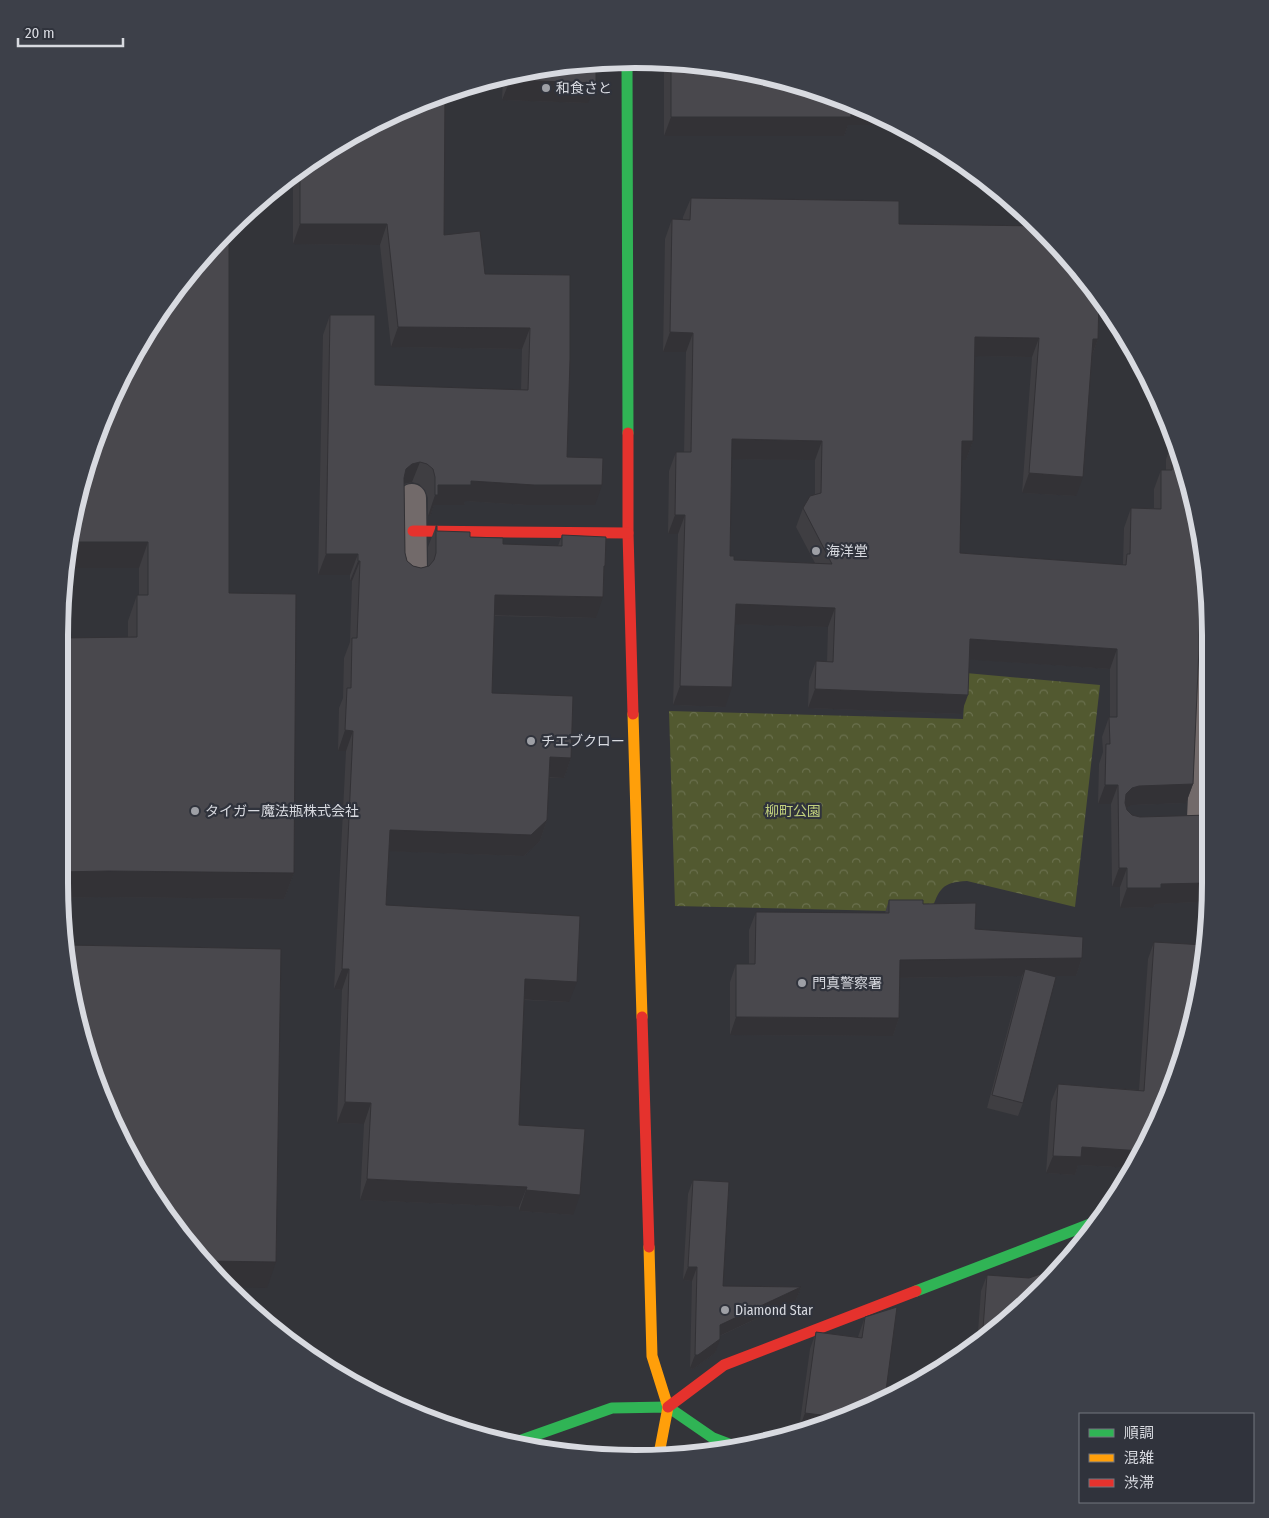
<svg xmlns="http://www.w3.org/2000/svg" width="1269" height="1518" font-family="'Fira Sans Condensed','Noto Sans JP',sans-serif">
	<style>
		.forest { fill: url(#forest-crowns) }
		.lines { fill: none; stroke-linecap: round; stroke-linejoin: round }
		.street { stroke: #726a6a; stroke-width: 28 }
		.fast { stroke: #30b455; stroke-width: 11 }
		.slow { stroke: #ff9f0a; stroke-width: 11 }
		.jam { stroke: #e5322d; stroke-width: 11 }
		.wall { fill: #3f3e42; fill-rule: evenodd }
		.shaded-wall { fill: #333236 }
		.building { fill: #49484d; stroke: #333236; fill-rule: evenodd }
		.poi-dot { fill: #9ea0a6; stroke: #30333c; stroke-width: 2 }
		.labels { text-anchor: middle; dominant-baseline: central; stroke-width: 4.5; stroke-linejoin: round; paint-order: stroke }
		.poi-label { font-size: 14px; fill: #d8dae0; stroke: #30333c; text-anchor: start }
		.park-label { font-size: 14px; fill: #c1d07d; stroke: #30333c }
		.rim { fill: none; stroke: #d8dae0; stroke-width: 6 }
	</style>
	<defs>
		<pattern id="forest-crowns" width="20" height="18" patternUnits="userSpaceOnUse" patternTransform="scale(1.25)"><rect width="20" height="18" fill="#525930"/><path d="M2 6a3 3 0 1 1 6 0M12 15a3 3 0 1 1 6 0" fill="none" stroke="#6a704e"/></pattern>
	</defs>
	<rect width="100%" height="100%" fill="#333439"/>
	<path class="forest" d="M966,673L1100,685L1075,907L967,881C942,882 939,889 931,912L675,906L669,711L963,719Z"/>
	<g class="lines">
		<g class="street">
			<polyline points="412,498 413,573"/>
			<polyline points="1201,818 1208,668 1208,615"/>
		</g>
		<g class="fast">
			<polyline points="627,59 628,433"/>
			<polyline points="916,1291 1098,1221"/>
			<polyline points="516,1442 612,1408 668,1407 713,1438 742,1449"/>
		</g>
		<g class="slow">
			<polyline points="633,714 642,1017"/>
			<polyline points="649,1247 652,1356 668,1407 659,1454"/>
		</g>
		<g class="jam">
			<polyline points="628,433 628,533 633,714"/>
			<polyline points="413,531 628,533"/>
			<polyline points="642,1017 649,1247"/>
			<polyline points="668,1407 724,1365 916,1291"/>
		</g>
	</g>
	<g class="wall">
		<polygon points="664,62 747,70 855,102 896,125 848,125 844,136 664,136"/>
		<polygon points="522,70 588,103 502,100 503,76"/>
		<polygon points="315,156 444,235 485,274 570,275 567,457 595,505 527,505 465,501 464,505 434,505 430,516 428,516 428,498 425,490 419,484 412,482 404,485 405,553 407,561 413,566 421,568 428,566 428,547 436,526 437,531 503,544 558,546 562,535 604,571 596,618 494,616 492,693 571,758 564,778 549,778 547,820 540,841 524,856 389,851 386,905 569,1002 524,1000 519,1125 573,1215 519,1211 519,1207 360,1200 364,1124 337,1123 342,990 334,989 346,751 338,751 339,708 343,698 344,658 350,642 352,581 350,581 350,575 318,575 323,335 330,315 375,385 521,390 522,349 391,347 380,245 293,244 293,174"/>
		<path d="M691,198L899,224L1098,339L1092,356L1076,496L1022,493L1032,357L974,356L973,441L966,460H962L960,553L1123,565V563L1124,528L1131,508H1154V489L1161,470H1166V459L1173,440L1199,522L1207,600L1201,601L1199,602L1193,784L1186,803L1132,805L1126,807L1127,810L1132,815L1140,817L1209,815V894L1202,895L1199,902L1155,904L1154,907L1120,908V887H1112L1111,804H1098L1099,764L1103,752L1102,737L1109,717H1110V669L969,659L961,714L808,708L809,681L816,661L827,662L828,627L735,624L725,707L673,705L678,534H668L669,471L676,452H684L686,352H663L665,239L672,219L683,220V217ZM732,459L815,460V495L803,508L796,527L815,563L734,560L730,556Z"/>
		<polygon points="78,485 229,593 294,873 284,899 99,897 61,898 59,884 128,637 128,621 137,595 139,595 139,568"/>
		<polygon points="889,900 923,904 975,929 1082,958 1076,976 1053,976 1023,1103 1018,1116 987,1108 1022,976 900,978 899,1018 893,1036 730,1035 730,982 736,964 749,964 749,930 756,912 885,913"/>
		<polygon points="1154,942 1180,1068 1134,1168 1078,1165 1075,1175 1046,1173 1051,1102 1058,1084 1139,1090 1148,959"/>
		<polygon points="693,1180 723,1286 801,1287 796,1300 720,1336 715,1353 693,1369 690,1368 692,1281 683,1280 688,1194"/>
		<polygon points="987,1275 1029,1278 985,1340 977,1345 981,1291"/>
		<polygon points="897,1307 799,1429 810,1349 816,1332 858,1337 859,1334 865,1317"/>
	</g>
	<g class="shaded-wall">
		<polygon points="510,80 596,83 588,103 502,100"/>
		<polygon points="851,106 860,106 896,125 848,125 844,136 664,136 671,117"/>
		<polygon points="300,224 387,224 380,245 293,244"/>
		<polygon points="398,327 530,328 522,349 391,347"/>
		<polygon points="670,332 693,333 686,352 663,352"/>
		<polygon points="975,337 1039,338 1032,357 968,356"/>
		<polygon points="1093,339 1098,339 1091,358"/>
		<polygon points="732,439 822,441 815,460 725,459"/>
		<polygon points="962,441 973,441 966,460 955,460"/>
		<polygon points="420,462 412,482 404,484 399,490 406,469 412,464"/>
		<polygon points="1029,473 1083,477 1076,496 1022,493"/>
		<polygon points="471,481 602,485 595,505 527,505 465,501 464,505 434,505 430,516 428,516 435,495 438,485"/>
		<polygon points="675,515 685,515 678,534 668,534"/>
		<polygon points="67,542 148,542 139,568 64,568 64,560"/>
		<polygon points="326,554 358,554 350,575 318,575"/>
		<polygon points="358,561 360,561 352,581 350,581"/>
		<polygon points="1205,584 1207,600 1201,601 1195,607 1202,587"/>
		<polygon points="495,595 603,597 596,618 487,615"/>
		<polygon points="736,604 835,608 828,627 729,624"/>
		<polygon points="970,639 1117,649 1110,669 963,659"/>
		<polygon points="680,686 732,687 725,707 673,705"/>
		<polygon points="815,689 968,695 961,714 808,708"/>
		<polygon points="345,730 353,731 346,751 338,751"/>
		<polygon points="550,757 571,758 564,778 542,777"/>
		<polygon points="1193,784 1186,803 1132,805 1125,808 1119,813 1126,794 1132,788 1139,786"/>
		<polygon points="1105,785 1118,785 1111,804 1098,804"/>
		<polygon points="547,820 540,841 524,856 383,851 390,830"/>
		<polygon points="1119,868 1127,868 1120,887 1112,887"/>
		<polygon points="108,871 294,873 284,899 99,897 61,898 59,884 59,872"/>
		<polygon points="1209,875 1209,894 1202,895 1199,902 1155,904 1154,907 1120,908 1127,888 1161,884"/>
		<polygon points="1082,958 1076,976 1023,976 1025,969 1022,976 893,978 900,960"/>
		<polygon points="342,969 349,969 342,990 334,989"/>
		<polygon points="525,979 577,982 569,1002 517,999"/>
		<polygon points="736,1017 899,1018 893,1036 730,1035"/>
		<polygon points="345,1102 371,1103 364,1124 337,1123"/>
		<polygon points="1082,1147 1142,1151 1134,1168 1078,1165 1075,1175 1046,1173 1053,1156"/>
		<polygon points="367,1179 527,1187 519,1207 360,1200"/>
		<polygon points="526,1190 580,1195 573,1215 519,1211"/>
		<polygon points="205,1261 276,1262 267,1288 225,1287"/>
		<polygon points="688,1267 697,1267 692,1281 683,1280"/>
		<polygon points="801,1287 796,1300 715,1338 720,1325"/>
		<polygon points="720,1339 715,1353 693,1369 690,1368 695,1355"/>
		<polygon points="805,1413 846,1418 806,1430 799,1429"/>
	</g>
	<g class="building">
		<polygon points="671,62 747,70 855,102 860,106 851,106 851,117 671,117"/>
		<polygon points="596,63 596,83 510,80 510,74 522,70"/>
		<polygon points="445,93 444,235 480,231 485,274 570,275 570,359 567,457 603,458 602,485 534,485 471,481 471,485 438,485 438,495 435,495 435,477 433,469 427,464 420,462 412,464 406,469 404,478 405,553 407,561 413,566 421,568 429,566 434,560 436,553 436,526 437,526 437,531 470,532 470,537 503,538 503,544 562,546 562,535 606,537 605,566 604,566 603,597 495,595 492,693 573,696 571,758 550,757 547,820 531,835 390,830 386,905 580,916 577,982 525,979 519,1125 585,1129 580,1195 526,1190 527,1187 367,1179 371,1103 345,1102 349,969 342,969 353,731 345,730 347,688 351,688 352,638 357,638 360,561 358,561 358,554 326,554 330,315 375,315 375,385 528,390 530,328 398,327 387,224 300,224 300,168 315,156 414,103"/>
		<path d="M691,198L899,201V224L1041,226L1099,297L1098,339H1093L1083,477L1029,473L1039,338L975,337L973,441H962L960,553L1126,565L1127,554H1130L1131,508L1161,509V470H1172L1173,440H1174L1199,522L1205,584L1202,587L1199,596V648L1193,784L1139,786L1132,788L1126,794L1125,803L1127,810L1132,815L1140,817L1209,815V875L1206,876V883L1161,884V888H1127V868H1119L1118,785H1105L1106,744H1110L1109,717H1117V649L970,639L968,695L815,689L816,661L833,662L835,608L736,604L732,687L680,686L685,515H675L676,452H691L693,333L670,332L672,219L690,220ZM732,439L822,441L821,493L810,496L803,508L832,564L734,560V556H730Z"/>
		<polygon points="229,226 229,593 296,594 294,873 108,871 59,872 62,638 137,637 137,595 148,595 148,542 67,542 78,485 118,380 178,284"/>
		<polygon points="889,900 923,900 923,904 976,903 975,929 1083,937 1082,958 900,960 899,1018 736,1017 736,964 755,964 756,912 889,913"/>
		<polygon points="1154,942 1204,945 1180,1068 1142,1151 1082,1147 1081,1157 1053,1156 1058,1084 1144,1091"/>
		<polygon points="67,945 281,949 276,1262 205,1261 136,1171 78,1032"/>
		<polygon points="1025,969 1056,977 1023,1103 992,1095"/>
		<polygon points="693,1180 729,1182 723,1286 801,1287 720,1325 720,1339 698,1355 695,1355 697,1267 688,1267"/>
		<polygon points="1066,1265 985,1340 982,1342 987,1275 1029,1278"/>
		<polygon points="897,1307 885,1398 855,1415 846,1418 805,1413 816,1332 862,1338 865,1317"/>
		<polygon points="605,1451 605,1457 597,1458 585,1456"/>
	</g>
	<g class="poi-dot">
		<circle cx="546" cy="88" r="5"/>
		<circle cx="816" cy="551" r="5"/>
		<circle cx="531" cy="741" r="5"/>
		<circle cx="195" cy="811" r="5"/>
		<circle cx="802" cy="983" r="5"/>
		<circle cx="725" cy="1310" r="5"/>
	</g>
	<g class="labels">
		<g class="poi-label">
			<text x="556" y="88">和食さと</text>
			<text x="826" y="551">海洋堂</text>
			<text x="541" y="741">チエブクロー</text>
			<text x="205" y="811">タイガー魔法瓶株式会社</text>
			<text x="812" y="983">門真警察署</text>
			<text x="735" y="1310">Diamond Star</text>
		</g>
		<g class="park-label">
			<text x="793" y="811">柳町公園</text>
		</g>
	</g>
	<path d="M0 0H1269V1518H0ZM635 68H635A567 567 0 0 1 1202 635V883A567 567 0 0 1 635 1450H635A567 567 0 0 1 68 883V635A567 567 0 0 1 635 68Z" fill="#3d4049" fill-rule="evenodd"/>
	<path class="rim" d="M635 68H635A567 567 0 0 1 1202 635V883A567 567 0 0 1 635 1450H635A567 567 0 0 1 68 883V635A567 567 0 0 1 635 68Z"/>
	<rect x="1079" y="1413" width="175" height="90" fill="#30333c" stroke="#73767e"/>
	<rect x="1089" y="1429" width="25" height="8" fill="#30b455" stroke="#73767e"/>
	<text x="1124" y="1438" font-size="15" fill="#d8dae0">順調</text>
	<rect x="1089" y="1454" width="25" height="8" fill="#ff9f0a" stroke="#73767e"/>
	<text x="1124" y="1463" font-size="15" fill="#d8dae0">混雑</text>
	<rect x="1089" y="1479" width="25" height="8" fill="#e5322d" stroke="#73767e"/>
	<text x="1124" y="1488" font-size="15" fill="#d8dae0">渋滞</text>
	<path d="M18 38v8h105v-8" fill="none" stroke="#d8dae0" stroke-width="2.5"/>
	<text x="25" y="38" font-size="15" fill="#d8dae0" stroke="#30333c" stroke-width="4" paint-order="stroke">20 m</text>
</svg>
